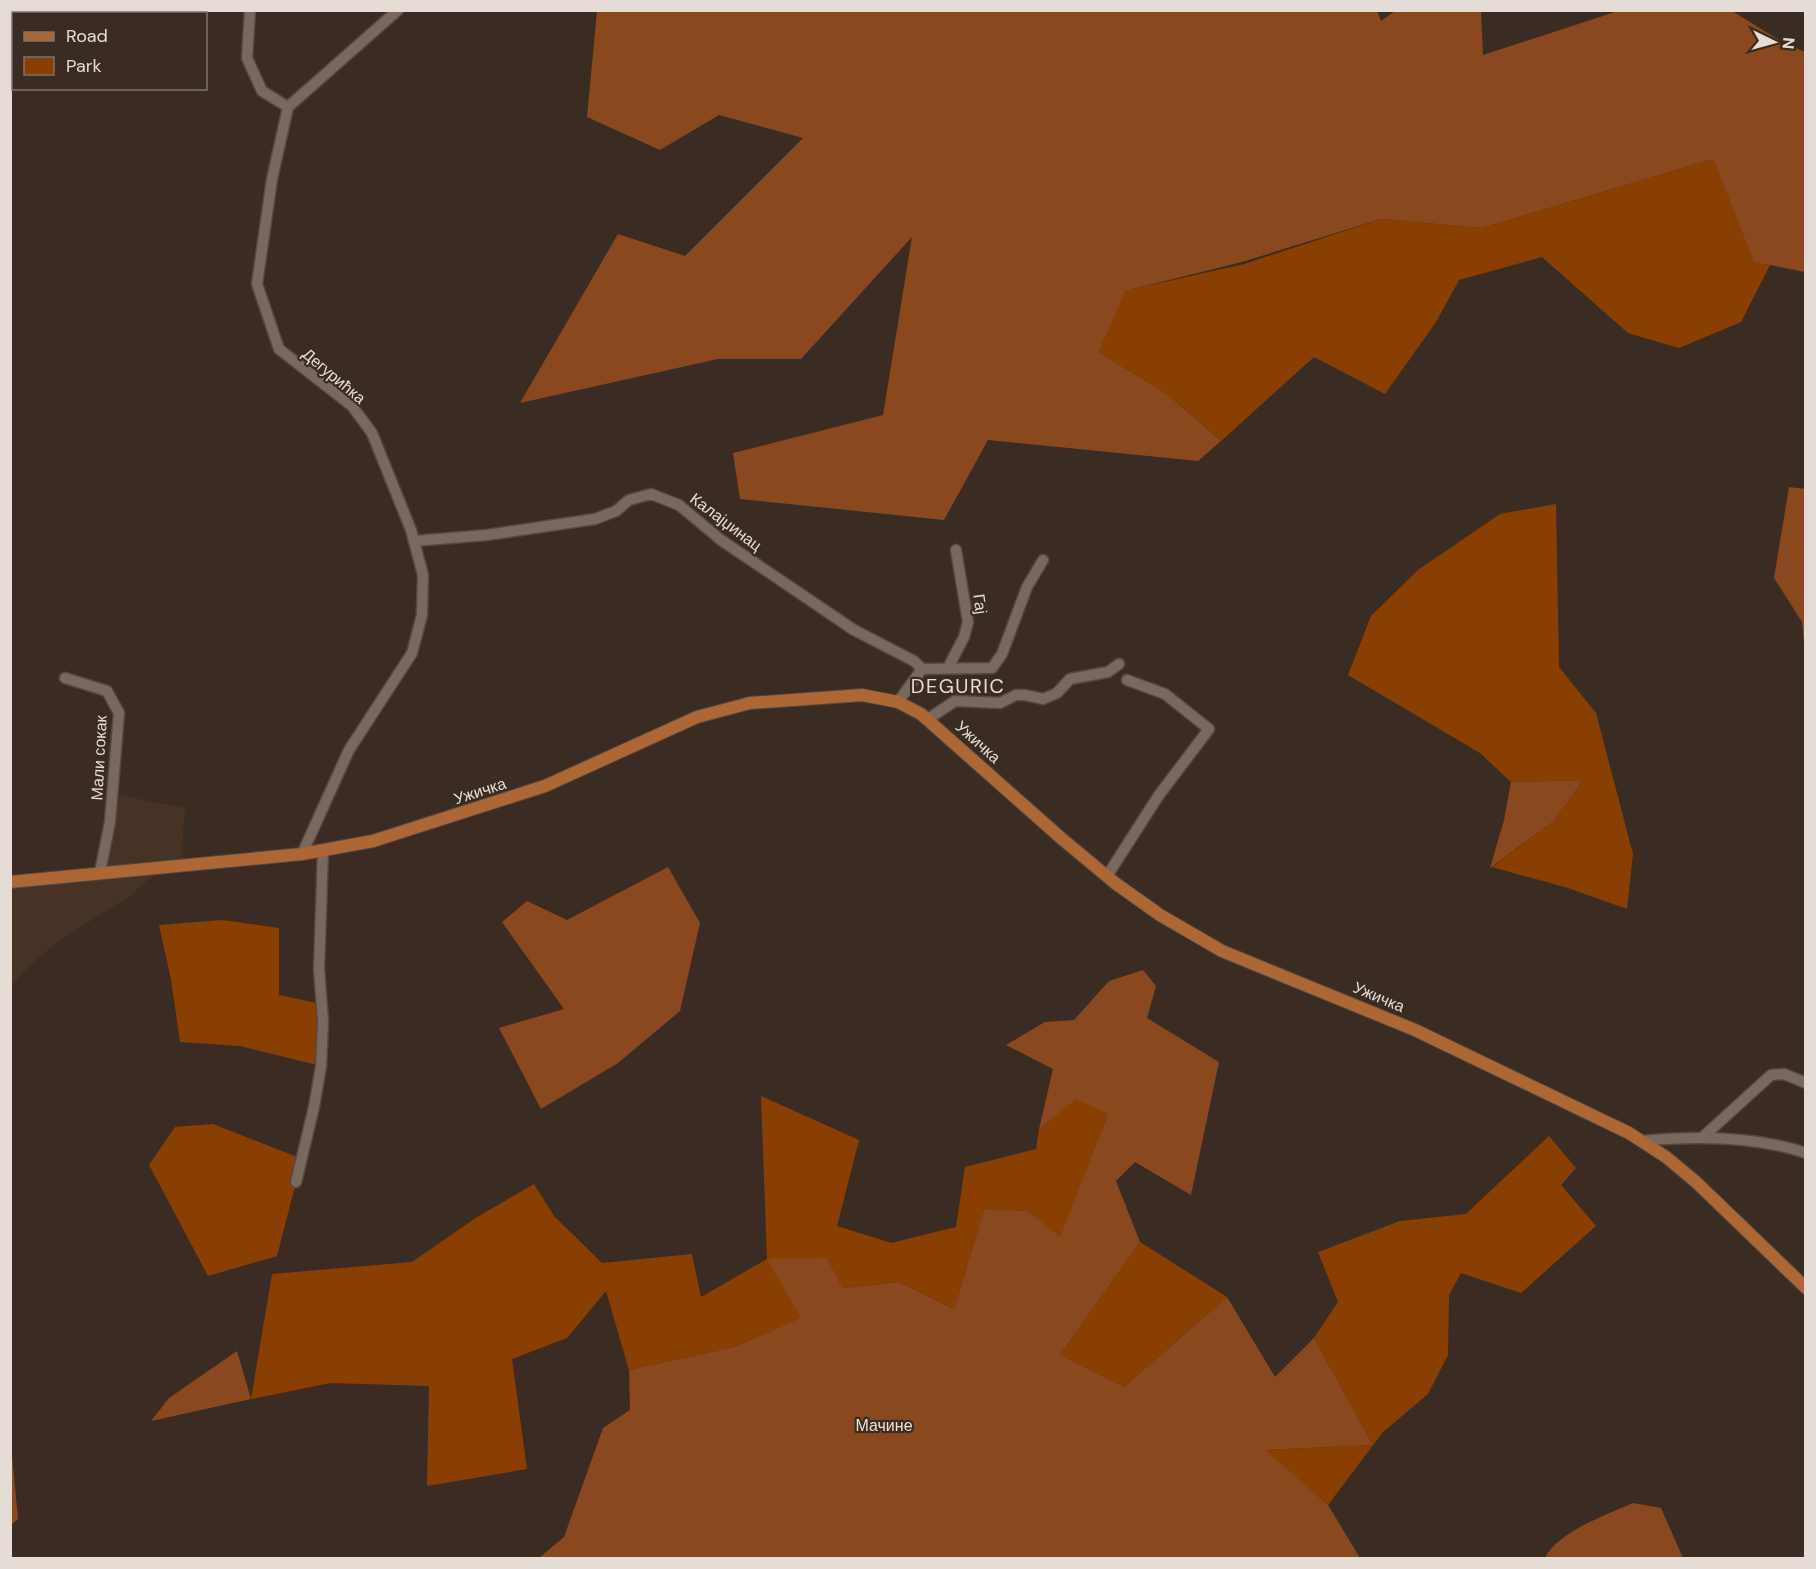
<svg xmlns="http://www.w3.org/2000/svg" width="1816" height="1569" font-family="'DM Sans',sans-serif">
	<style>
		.built { fill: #473226 }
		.green { fill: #893f02 }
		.forest { fill: #89481e }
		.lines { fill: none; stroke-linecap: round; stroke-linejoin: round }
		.minor-casing { stroke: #554841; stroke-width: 13 }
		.major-casing { stroke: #554841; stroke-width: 14 }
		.minor { stroke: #79685e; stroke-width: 10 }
		.major { stroke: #ad6735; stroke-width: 12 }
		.labels { text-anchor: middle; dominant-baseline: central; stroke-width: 4.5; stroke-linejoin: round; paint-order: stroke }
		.street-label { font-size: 16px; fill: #e6dcd6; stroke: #3b2c23 }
		.park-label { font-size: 16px; fill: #f4dccf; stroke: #3b2c23 }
		.quarter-label { font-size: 20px; letter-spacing: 1.5px; fill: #e6dcd6; stroke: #3b2c23 }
	</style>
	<rect width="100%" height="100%" fill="#3b2c23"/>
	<polygon class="built" points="112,794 185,808 181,865 161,867 130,896 60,940 31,964 11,986 11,882 100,872"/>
	<g class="green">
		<polygon points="1713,159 1754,261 1770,265 1741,322 1679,348 1628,333 1542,257 1459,280 1436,322 1385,394 1314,357 1221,441 1167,394 1099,352 1124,291 1244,264 1381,219 1482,228"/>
		<polygon points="1556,504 1559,667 1596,713 1633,854 1627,909 1568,888 1492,867 1554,821 1583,780 1511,782 1480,753 1348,675 1371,616 1418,570 1500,514"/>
		<polygon points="222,920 279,928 279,995 322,1004 321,1066 240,1046 180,1042 171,979 159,925"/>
		<polygon points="761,1096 859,1140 837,1226 891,1243 956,1227 965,1167 1036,1149 1039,1129 1076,1098 1108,1114 1060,1238 1028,1211 984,1209 954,1309 899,1282 842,1288 768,1259 802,1318 734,1347 629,1370 606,1291 567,1338 512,1359 527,1469 427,1486 429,1386 330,1383 251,1399 272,1274 412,1262 477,1217 534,1184 554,1216 602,1263 692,1254 701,1297 767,1259"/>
		<polygon points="213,1124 302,1159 277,1256 208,1276 149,1165 175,1127"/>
		<polygon points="1549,1136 1576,1168 1561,1185 1596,1226 1521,1293 1461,1273 1449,1295 1448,1355 1428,1394 1383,1432 1328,1505 1264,1450 1373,1445 1314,1338 1338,1302 1318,1252 1400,1221 1466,1214"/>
		<polygon points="1140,1242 1227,1297 1124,1387 1060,1355"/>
	</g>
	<g class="forest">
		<polygon points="1377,11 1381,21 1395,11 1481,11 1483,55 1621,10 1732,11 1784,43 1805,52 1805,272 1754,262 1713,159 1482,228 1381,219 1242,262 1125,291 1099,352 1167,394 1221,441 1198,461 988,440 944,520 740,499 733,453 883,415 912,237 801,359 718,359 520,403 618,234 685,256 803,138 719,115 660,150 587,117 597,11"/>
		<polygon points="1789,487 1805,489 1805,654 1802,622 1774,578"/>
		<polygon points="1583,780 1554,821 1490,868 1504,820 1511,782"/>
		<polygon points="668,867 700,923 680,1011 618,1063 541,1109 499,1028 564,1009 502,922 527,901 567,920"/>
		<polygon points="1143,970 1156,986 1147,1018 1219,1062 1191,1195 1135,1162 1116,1181 1140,1242 1060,1355 1124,1387 1227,1297 1275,1377 1314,1338 1373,1445 1265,1450 1328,1505 1360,1558 539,1558 564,1537 603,1428 630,1410 629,1370 734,1347 801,1318 767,1259 827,1258 842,1288 899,1282 954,1309 984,1209 1028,1211 1060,1237 1108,1114 1076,1099 1039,1129 1053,1069 1006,1045 1045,1022 1074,1020 1109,981"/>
		<polygon points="237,1351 251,1399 151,1421 169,1398"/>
		<polygon points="11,1445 18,1519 11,1525 10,1525"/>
		<path d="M1633,1503L1661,1508L1683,1558H1545C1557,1532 1608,1514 1633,1503Z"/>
	</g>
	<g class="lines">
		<g class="minor-casing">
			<g id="minor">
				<polyline points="250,10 247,58 262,91 288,107"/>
				<polyline points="414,541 487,535 595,519 616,511 629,500 651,494 679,505 721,540 854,630 914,661 922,669 898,702"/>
				<polyline points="948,668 964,637 968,622 956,550"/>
				<polyline points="922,669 992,668 1002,654 1027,587 1043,560"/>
				<polyline points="65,678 107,691 119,713 110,822 100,872"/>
				<polyline points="928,719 955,701 1000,703 1016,695 1025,695 1043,699 1057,693 1070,679 1108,672 1119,664"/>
				<polyline points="302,854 349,750 412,653 422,615 423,575 411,530 372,433 352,406 279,349 257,284 272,179 288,107 398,10"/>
				<polyline points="1107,876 1159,795 1209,729 1165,694 1127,680"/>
				<polyline points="1704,1136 1771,1075 1784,1074 1806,1083"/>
				<path d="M1641,1141C1694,1136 1755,1136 1806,1153"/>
				<polyline points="296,1182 314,1107 321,1066 323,1021 319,969 323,851"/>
			</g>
		</g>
		<g class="major-casing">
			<polyline id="major" points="10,882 302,854 373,841 545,786 697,717 750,703 862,695 898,702 921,714 1061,838 1115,883 1160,915 1222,951 1415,1030 1629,1133 1666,1157 1696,1182 1806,1288"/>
		</g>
		<use href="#minor" class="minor"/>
		<use href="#major" class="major"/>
	</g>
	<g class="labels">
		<g class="street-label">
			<text transform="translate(334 376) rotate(40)">Дегурићка</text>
			<text transform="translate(726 522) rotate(37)">Калајџинац</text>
			<text transform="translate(980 604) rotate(82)">Гај</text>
			<text transform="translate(978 742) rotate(42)">Ужичка</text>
			<text transform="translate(99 758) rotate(-87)">Мали сокак</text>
			<text transform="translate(480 791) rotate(-18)">Ужичка</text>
			<text transform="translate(1379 997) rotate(23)">Ужичка</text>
		</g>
		<g class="park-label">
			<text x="884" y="1425">Мачине</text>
		</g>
		<g class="quarter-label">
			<text x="958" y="686">DEGURIC</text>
		</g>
	</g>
	<rect width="1816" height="1569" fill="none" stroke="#e6dcd6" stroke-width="24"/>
	<rect x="12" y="12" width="195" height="78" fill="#3b2c23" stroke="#7f726b" stroke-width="1.5"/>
	<rect x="24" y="32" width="30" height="9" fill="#ad6735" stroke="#7f726b" stroke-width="1.5"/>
	<text x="66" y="42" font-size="18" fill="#e6dcd6">Road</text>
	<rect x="24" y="57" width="30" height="18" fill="#893f02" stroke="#7f726b" stroke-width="1.5"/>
	<text x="66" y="72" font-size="18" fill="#e6dcd6">Park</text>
	<g transform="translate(1774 42) rotate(95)" stroke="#3b2c23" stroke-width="4.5" paint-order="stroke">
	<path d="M0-4.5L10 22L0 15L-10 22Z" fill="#e6dcd6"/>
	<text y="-9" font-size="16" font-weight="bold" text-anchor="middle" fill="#e6dcd6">N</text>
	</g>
</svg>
